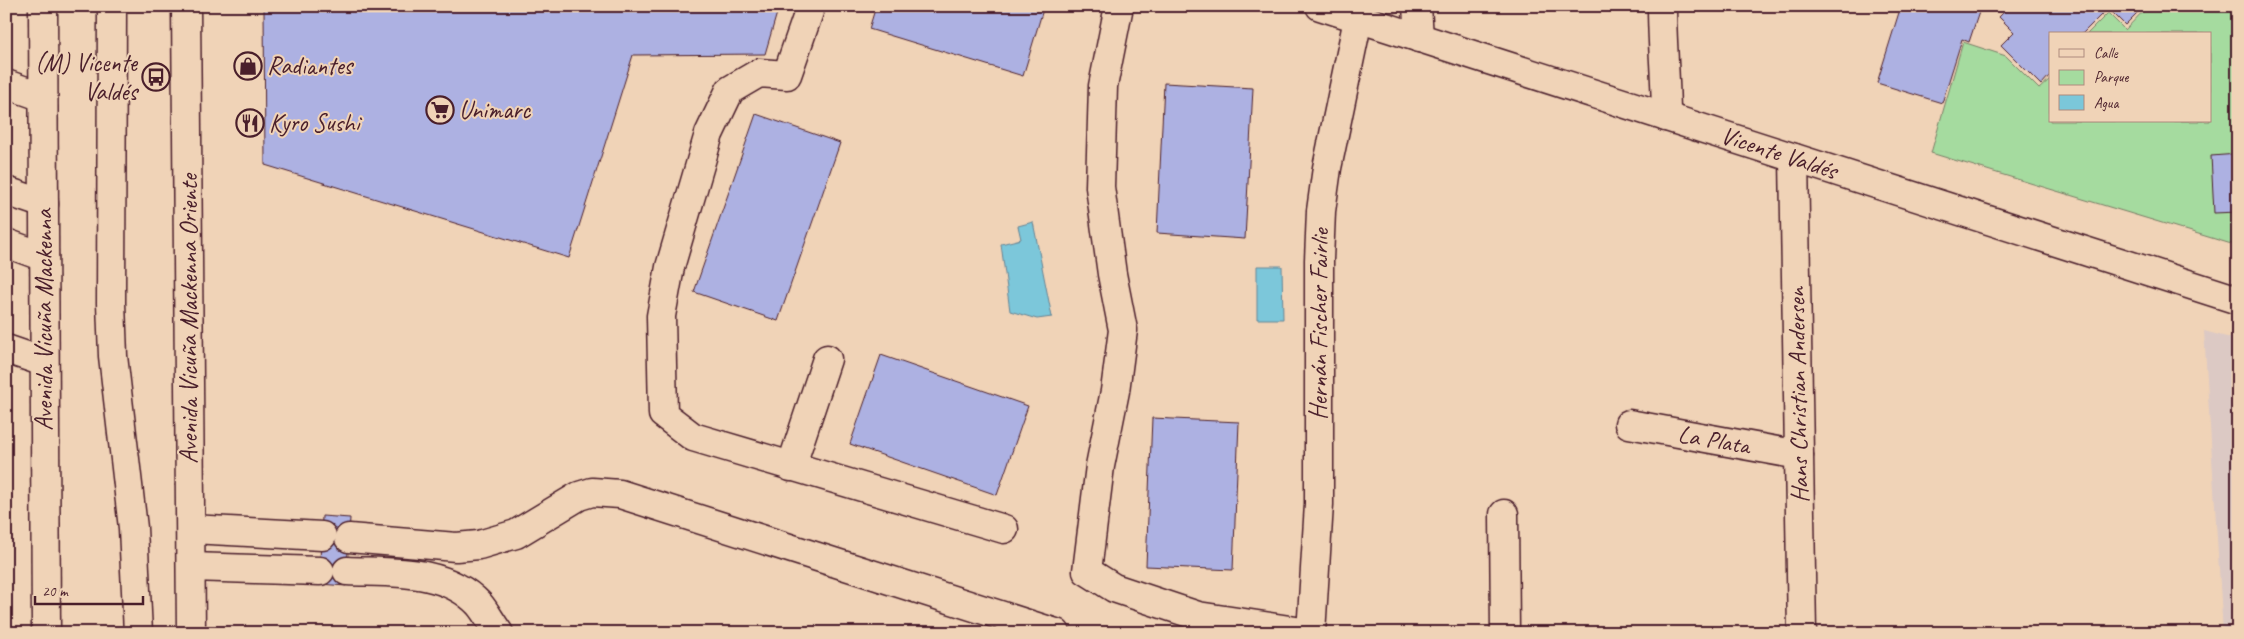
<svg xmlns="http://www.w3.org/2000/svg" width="2244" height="639" font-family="Caveat,sans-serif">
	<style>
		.built { fill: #dcc9c4 }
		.green { fill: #a5db9f; stroke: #787d65 }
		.water { fill: #7bc7da; stroke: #678494 }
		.building { fill: #adb1e2; stroke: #4a1f2b }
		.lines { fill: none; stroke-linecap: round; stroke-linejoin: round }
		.minor-casing { stroke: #4a1f2b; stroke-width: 31 }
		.major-casing { stroke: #4a1f2b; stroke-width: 31 }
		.minor { stroke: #f0d3b7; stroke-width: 28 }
		.major { stroke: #f0d3b7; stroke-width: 28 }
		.labels { text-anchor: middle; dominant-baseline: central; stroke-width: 4; stroke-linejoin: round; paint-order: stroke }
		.poi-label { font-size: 25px; fill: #4a1f2b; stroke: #f0d3b7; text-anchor: start }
		.street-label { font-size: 25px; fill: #4a1f2b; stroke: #f0d3b7 }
	</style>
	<rect width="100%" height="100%" fill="#f0d3b7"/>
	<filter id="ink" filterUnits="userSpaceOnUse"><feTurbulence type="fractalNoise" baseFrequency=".02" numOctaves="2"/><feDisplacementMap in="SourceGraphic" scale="10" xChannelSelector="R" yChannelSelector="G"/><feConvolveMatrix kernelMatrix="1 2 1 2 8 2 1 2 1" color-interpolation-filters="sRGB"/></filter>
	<g filter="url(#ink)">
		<polygon class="built" points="2204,331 2238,340 2238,633 2223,633"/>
		<polygon class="green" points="2148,6 2238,6 2238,246 1931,153 1963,42 2006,56 2039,89 2050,79 2050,121 2210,121 2210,34 2087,34 2108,13 2125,30"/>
		<g class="water">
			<polygon points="1033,222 1052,317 1037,319 1010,311 1001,244 1021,239 1018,226"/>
			<polygon points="1257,266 1282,266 1283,319 1257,319"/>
		</g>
		<g class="building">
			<polygon points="264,6 779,6 765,54 633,55 569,258 265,165"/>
			<polygon points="876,6 1044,6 1023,76 869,29"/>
			<polygon points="1901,6 1970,6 1980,9 1969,42 1962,39 1942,103 1877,83"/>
			<polygon points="2010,6 2144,6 2125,25 2108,8 2082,34 2050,34 2050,75 2041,85 2001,45 2014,32 1999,17"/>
			<polygon points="1164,83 1253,88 1245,239 1157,233"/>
			<polygon points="756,114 840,143 778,321 694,292"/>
			<polygon points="2238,154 2238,212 2214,213 2211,156"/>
			<polygon points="881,355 1028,406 997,495 850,444"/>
			<polygon points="1152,418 1239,422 1233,570 1146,566"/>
			<polygon points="322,516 350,518 346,586 319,584"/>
		</g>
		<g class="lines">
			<g class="minor-casing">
				<g id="minor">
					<polyline points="112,6 111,303 113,356 133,528 138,633"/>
					<polyline points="811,6 787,75 759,73 730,90 709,134 670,267 661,316 663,414 693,437 1004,529"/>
					<polyline points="1119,6 1103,86 1100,187 1112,274 1123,330 1115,391 1100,466 1087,571 1114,588 1198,616 1309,633"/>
					<polyline points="1320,6 2238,300"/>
					<polyline points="1417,6 1419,38"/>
					<path d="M1662,6C1662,43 1666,80 1666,117"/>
					<polyline points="6,84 43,97"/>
					<polyline points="1794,158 1802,633"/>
					<polyline points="6,191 44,204"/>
					<polyline points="6,243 44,257"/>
					<polyline points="6,349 44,362"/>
					<polyline points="1629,424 1799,455"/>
					<polyline points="791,467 827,359"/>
					<polyline points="1504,514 1505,633"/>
					<polyline points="191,529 322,536"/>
					<polyline points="349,538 456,547 479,545 516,534 579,496 592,492 620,494 1056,633"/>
					<polyline points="191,567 320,571"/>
					<path d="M347,571C392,573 445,568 479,604C486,612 492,624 499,633"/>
					<path id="s1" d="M1311,633L1319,504V260L1321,211L1327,168L1358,19"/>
				</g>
			</g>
			<g class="major-casing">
				<g id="major">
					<polyline points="43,6 46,633"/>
					<polyline points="186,6 191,633"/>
				</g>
			</g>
			<use href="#minor" class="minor"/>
			<use href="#major" class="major"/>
		</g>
	</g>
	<defs>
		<g id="shop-ring" transform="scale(1.4375)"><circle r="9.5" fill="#f0d3b7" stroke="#4a1f2b" stroke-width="1.5"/><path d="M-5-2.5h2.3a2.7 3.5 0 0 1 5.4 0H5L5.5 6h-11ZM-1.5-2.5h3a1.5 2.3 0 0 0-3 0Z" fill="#4a1f2b"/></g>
		<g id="bus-ring" transform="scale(1.4375)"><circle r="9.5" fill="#f0d3b7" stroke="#4a1f2b" stroke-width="1.5"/><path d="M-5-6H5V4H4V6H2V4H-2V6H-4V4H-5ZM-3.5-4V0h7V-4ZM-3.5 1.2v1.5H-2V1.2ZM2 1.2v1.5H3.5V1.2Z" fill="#4a1f2b"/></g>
		<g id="supermarket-ring" transform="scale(1.4375)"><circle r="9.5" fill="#f0d3b7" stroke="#4a1f2b" stroke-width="1.5"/><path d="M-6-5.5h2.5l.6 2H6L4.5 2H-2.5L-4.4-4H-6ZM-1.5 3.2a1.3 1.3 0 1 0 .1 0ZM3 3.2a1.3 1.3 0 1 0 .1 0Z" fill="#4a1f2b"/></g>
		<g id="restaurant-ring" transform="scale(1.4375)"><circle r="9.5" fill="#f0d3b7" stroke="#4a1f2b" stroke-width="1.5"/><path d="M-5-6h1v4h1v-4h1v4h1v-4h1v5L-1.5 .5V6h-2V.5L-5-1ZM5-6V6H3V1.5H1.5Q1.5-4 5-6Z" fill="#4a1f2b"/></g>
	</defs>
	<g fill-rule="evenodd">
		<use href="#shop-ring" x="248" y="66"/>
		<use href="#bus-ring" x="156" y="77"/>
		<use href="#supermarket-ring" x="440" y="110"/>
		<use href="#restaurant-ring" x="250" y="123"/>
	</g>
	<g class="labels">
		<g class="poi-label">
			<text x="137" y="63" text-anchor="end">(M) Vicente<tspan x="137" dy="29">Valdés</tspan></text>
			<text x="267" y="66">Radiantes</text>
			<text x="459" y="110">Unimarc</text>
			<text x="269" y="123">Kyro Sushi</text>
		</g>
		<g class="street-label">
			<text transform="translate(1779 153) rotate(18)">Vicente Valdés</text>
			<text transform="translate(189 319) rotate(-90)">Avenida Vicuña Mackenna Oriente</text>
			<text transform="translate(44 320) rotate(-90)">Avenida Vicuña Mackenna</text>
			<text stroke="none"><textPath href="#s1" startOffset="309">Hernán Fischer Fairlie</textPath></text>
			<text transform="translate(1798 395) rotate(-91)">Hans Christian Andersen</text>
			<text transform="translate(1714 440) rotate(10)">La Plata</text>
		</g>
	</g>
	<rect width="2244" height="639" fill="none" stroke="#f0d3b7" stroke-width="25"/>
	<rect x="12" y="12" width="2219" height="614" fill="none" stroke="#4a1f2b" stroke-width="2" filter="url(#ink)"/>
	<rect x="2049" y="32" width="162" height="90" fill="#f0d3b7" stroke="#ae8b7f"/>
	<rect x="2059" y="49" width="25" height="8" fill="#f0d3b7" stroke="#ae8b7f"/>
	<text x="2094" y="58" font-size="15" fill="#4a1f2b">Calle</text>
	<rect x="2059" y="70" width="25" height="15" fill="#a5db9f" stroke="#ae8b7f"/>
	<text x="2094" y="82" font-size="15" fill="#4a1f2b">Parque</text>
	<rect x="2059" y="95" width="25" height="15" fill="#7bc7da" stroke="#ae8b7f"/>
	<text x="2094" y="108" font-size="15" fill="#4a1f2b">Agua</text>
	<path d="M35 596v8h108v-8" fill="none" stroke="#4a1f2b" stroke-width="2.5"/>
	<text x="42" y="596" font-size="15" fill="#4a1f2b" stroke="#f0d3b7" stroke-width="4" paint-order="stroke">20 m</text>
</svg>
